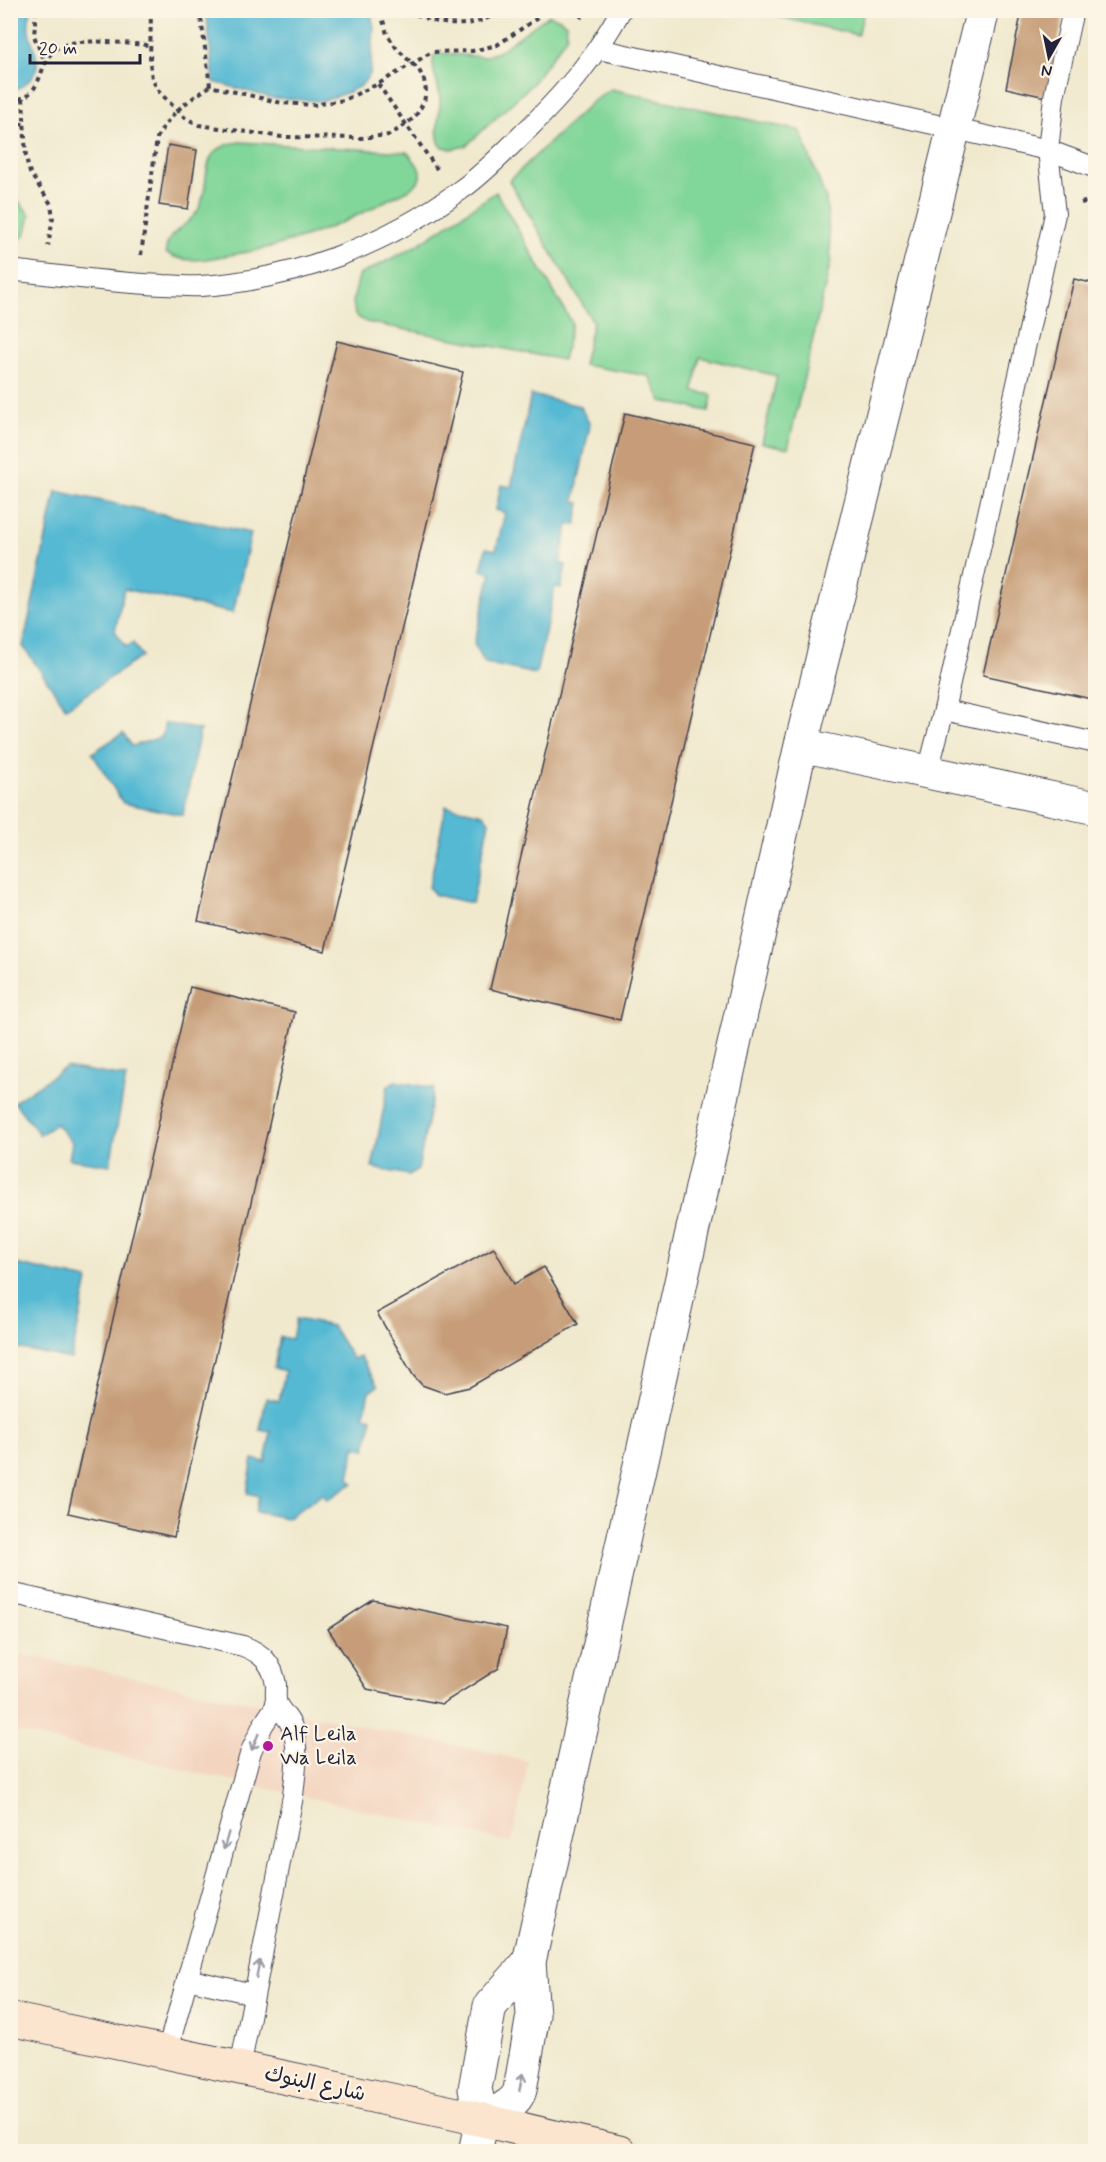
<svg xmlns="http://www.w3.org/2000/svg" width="1106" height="2162" font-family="Mynerve,'Playpen Sans Arabic',sans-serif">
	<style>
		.built { fill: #f3d4bf }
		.green { fill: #81d699; stroke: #527c6a; stroke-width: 1.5 }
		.water { fill: #55b9d3; stroke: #3c6e87; stroke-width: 1.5 }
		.building { fill: #c69d78 }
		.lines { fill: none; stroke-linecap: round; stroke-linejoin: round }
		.service-casing { stroke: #414051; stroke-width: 22 }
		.minor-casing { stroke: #414051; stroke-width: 35 }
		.secondary-casing { stroke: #414051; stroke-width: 35 }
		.path { stroke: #414051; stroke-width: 4; stroke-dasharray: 4.5 4.5; stroke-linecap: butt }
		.service { stroke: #fff; stroke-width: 20 }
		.minor { stroke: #fff; stroke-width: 33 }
		.secondary { stroke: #fbe5cf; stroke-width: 33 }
		.oneway { stroke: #9c9ca7 }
		.poi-dot { fill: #b5179e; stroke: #fcf5e5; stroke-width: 2 }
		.labels { text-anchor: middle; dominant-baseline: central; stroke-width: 4.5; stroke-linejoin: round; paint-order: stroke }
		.poi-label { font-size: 21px; fill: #22223b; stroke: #fcf5e5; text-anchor: start }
		.street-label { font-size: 21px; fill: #22223b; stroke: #fcf5e5 }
	</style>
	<rect width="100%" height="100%" fill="#fcf5e5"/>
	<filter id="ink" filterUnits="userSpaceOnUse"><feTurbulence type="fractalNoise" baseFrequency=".0167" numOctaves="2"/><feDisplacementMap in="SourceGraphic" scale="12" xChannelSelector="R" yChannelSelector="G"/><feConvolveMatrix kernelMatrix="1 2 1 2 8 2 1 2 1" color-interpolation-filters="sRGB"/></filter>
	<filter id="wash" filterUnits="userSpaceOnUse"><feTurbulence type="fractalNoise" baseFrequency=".008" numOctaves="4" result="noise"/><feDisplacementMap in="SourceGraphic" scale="24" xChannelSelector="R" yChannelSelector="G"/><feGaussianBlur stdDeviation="1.35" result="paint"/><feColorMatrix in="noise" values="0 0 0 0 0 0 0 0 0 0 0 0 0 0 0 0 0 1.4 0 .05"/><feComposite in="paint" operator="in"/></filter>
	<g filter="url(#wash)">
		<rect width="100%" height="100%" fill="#f0e9ce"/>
		<polygon class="built" points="11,1652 528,1761 512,1843 11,1731"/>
		<g class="green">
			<polygon points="780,11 780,10 864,11 858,35 779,17"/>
			<path d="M549,15L560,19L566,24L567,36L532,84L466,146L451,149L441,146C433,133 441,113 440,99C440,85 430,70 434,56L438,53L484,57L498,52Z"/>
			<polygon points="611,89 800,131 826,199 831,260 788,448 762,443 777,376 700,357 693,391 712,395 709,411 662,401 649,376 583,365 593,322 509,181 592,102"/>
			<path d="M239,142L407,152C413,159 424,170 419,180C415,189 397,195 389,199C337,228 283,248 224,256C205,259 184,264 166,253C165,231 188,228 198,210C214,182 193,149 239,142Z"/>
			<polygon points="10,191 30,215 25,235 17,241 11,240"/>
			<polygon points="496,192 572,323 563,360 366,322 355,315 353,301 359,275 414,247"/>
		</g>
		<g class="water">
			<path d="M11,10L31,11C23,34 38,47 37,66C35,79 21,88 11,91Z"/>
			<polygon points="206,11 371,11 374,30 370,74 361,86 346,93 322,101 272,98 214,82"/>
			<path d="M421,11H492C472,20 439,27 421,11Z"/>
			<polygon points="531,395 580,406 590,425 574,501 580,503 576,525 568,525 560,563 566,565 561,588 555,587 536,674 485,663 474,644 491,573 481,570 486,548 496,550 505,513 496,510 501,485 511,487"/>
			<polygon points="56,491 251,533 233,613 124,589 115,631 126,647 133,643 142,656 66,708 23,646"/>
			<polygon points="165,723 200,730 183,815 123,803 92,753 123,733 132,746 162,737"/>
			<polygon points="446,806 484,814 489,822 472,903 435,895 429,887"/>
			<polygon points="66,1067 126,1077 110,1165 69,1159 72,1142 56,1124 40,1135 14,1102"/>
			<polygon points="395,1081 434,1088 418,1170 409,1175 372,1168 388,1086"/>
			<polygon points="11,1263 88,1280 71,1359 11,1347"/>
			<polygon points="296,1319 332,1326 353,1359 360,1356 378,1386 369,1391 364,1416 372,1418 366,1449 355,1447 349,1478 353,1483 327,1500 323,1494 287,1518 255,1512 259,1496 247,1493 253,1459 265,1462 271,1432 260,1430 266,1398 279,1401 285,1371 274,1368 280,1337 292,1339"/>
		</g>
		<g id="blocks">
			<g class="building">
				<polygon points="1022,10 1065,10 1046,97 1006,88"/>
				<polygon points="168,145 197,150 188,209 159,205"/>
				<polygon points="1074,279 1096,284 1096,700 983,675"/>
				<polygon points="337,341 463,372 325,951 198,921"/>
				<polygon points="625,413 755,443 620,1020 490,989"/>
				<polygon points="190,987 295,1012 174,1537 68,1513"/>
				<polygon points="494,1248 514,1284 544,1267 578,1324 470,1387 444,1393 422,1385 413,1375 377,1313"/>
				<polygon points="373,1600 507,1628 499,1668 442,1704 367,1689 328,1629"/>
			</g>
		</g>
	</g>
	<g filter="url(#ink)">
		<use href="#blocks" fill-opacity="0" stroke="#414051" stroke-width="1.5"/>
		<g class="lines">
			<g class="service-casing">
				<g id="service">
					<polyline points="1073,10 1054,97 1048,150 1096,168"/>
					<polyline points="599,49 1048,150 1055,214 944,710 928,771"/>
					<path d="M10,270C62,276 113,283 164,285C176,285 189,287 201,286C294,280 386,245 462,189C486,172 507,149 529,128C567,90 595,58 621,10"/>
					<polyline points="944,710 1096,743"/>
					<path d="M10,1593L243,1646C262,1653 273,1664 276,1685C276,1691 275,1699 277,1704C280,1711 289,1718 292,1727C300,1749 295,1774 293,1796L240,2068"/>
					<polyline points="187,1979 253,1994"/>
					<polyline points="167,2052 251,1751 263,1725 277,1704"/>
				</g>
			</g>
			<g class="minor-casing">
				<g id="minor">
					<polyline points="801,745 1096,808"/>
					<path d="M482,2120C494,2113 516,2105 520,2090L533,2015L529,1962L801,745L983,10"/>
					<polyline points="475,2152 482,2120 475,2089 490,2006 529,1962"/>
				</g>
			</g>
			<g class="secondary-casing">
				<polyline id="secondary" points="10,2019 457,2114 619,2152"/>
			</g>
			<g class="path">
				<polyline points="36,10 34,36 45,62"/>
				<polyline points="151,10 150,63 152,79 160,93 184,117 199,125 282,137 361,138 389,135 401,128 415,117 424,102 426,91 424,80 419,70 397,49 387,34 380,10"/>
				<polyline points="200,10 210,86"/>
				<path d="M408,10C439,27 472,31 502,10"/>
				<polyline points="572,10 584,18"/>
				<polyline points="378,84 439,172"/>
				<polyline points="23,98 26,158 30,173 51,204 53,217 48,246"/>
				<path d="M10,101C49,97 34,58 61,46C81,37 127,44 149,45"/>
				<polyline points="10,124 24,124"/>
				<polyline points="1081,203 1096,199"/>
				<path d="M141,255L157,138C171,111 186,103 210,86L282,103L313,105L344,100L378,84L432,52L472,51L497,45L536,19L543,10"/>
			</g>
			<use href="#service" class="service"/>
			<use href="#minor" class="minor"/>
			<use href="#secondary" class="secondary"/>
		</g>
		<defs><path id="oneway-shaft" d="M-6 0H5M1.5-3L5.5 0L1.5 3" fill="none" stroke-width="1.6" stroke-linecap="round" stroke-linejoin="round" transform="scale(1.5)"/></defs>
		<g class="oneway">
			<use href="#oneway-shaft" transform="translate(255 1742) rotate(113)"/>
			<use href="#oneway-shaft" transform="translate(226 1841) rotate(106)"/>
			<use href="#oneway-shaft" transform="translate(258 1969) rotate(-79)"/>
			<use href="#oneway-shaft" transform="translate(521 2082) rotate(-79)"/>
		</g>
	</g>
	<circle class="poi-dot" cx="268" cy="1746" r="6"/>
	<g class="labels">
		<g class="poi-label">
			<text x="280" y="1734">Alf Leila<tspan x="280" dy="24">Wa Leila</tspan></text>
		</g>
		<g class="street-label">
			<text transform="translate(315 2084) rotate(12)">شارع البنوك</text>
		</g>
	</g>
	<rect width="1106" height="2162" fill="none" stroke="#fcf5e5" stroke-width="36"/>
	<g transform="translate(1049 57) rotate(189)" stroke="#fcf5e5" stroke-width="4.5" paint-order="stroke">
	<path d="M0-4.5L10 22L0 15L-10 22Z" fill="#22223b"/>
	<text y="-9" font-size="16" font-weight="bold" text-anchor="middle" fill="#22223b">N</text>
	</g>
	<path d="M30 54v9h110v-9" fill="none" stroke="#22223b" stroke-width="3"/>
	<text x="39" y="54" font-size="18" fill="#22223b" stroke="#fcf5e5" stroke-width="4.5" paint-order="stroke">20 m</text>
</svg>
